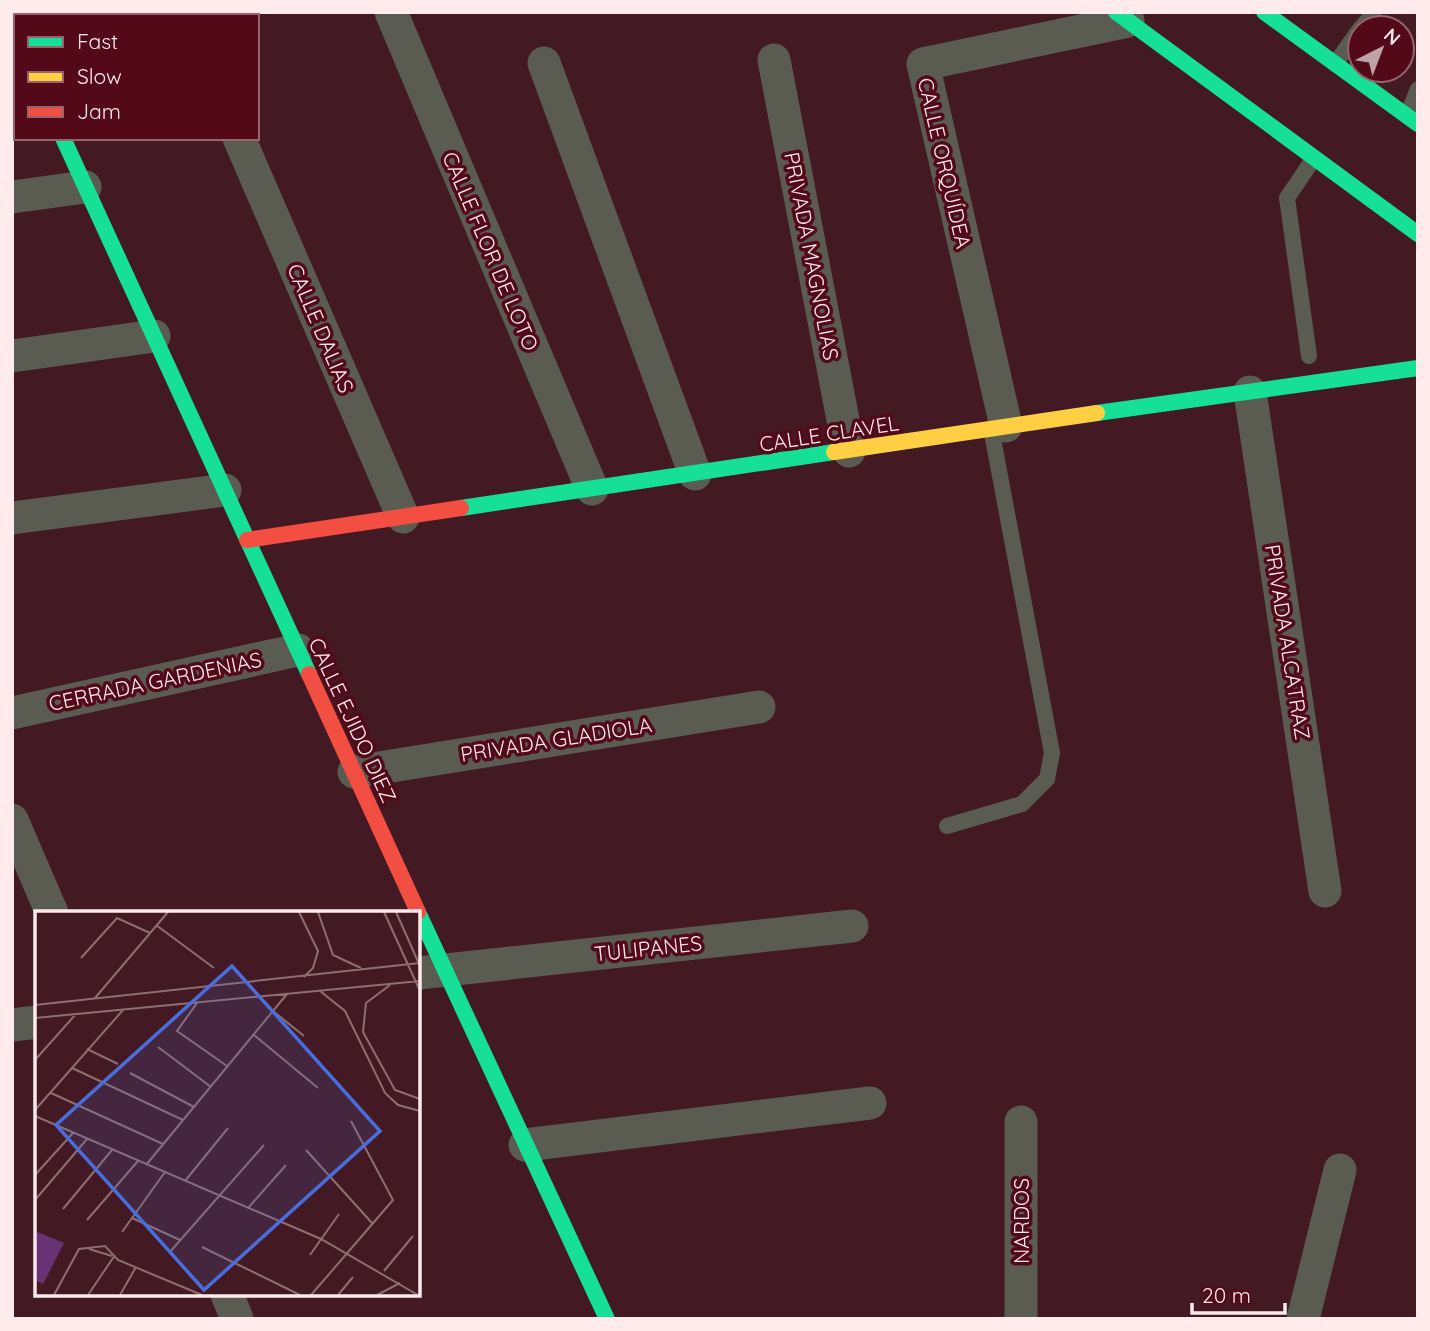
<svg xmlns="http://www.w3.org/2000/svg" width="1430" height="1331" font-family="Quicksand,sans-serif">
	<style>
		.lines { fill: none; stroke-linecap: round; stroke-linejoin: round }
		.lane { stroke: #5b5c51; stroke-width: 16 }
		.street { stroke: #5b5c51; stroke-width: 33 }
		.fast { stroke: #16e098; stroke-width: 16 }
		.slow { stroke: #ffcf43; stroke-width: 16 }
		.jam { stroke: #f24e42; stroke-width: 16 }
		.labels { text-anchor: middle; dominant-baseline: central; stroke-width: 7; stroke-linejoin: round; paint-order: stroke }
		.street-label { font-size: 21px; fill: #ffebec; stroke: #540919 }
		.inset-road { fill: none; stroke: #8e6e73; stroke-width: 2 }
		.view { fill: #4a6ddc; fill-opacity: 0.15; stroke: #4a6ddc; stroke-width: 3.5 }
		.inset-edge { fill: none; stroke: #ffebec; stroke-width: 3.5 }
	</style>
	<rect width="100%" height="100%" fill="#431a23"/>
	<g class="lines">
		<g class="lane">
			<polyline points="1361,28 1374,12"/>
			<polyline points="1335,64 1360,29"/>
			<polyline points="1407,116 1418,89"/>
			<polyline points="1309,356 1287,198 1314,158"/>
			<polyline points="947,826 1022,804 1047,779 1052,753 991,428"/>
		</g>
		<g class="street">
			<polyline points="184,12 186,16"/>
			<polyline points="391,12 592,489"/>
			<polyline points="774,60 849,451"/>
			<polyline points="544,63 695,474"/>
			<polyline points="12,105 16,105"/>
			<polyline points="239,138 403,517"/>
			<polyline points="12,197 85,187"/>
			<polyline points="12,356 154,336"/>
			<polyline points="1250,392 1325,891"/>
			<polyline points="1006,426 923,64 1128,21"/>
			<polyline points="12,518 225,490"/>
			<polyline points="12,713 298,650"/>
			<polyline points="354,772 759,707"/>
			<polyline points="12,820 52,913"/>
			<polyline points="418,973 852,926"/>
			<polyline points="12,1025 37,1022"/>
			<polyline points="1021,1122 1021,1319"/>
			<polyline points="525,1145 870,1103"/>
			<polyline points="227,1294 237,1319"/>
			<polyline points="1303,1319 1340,1170"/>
		</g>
		<g class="fast">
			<polyline points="1116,12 1418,234"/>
			<polyline points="1264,12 1418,124"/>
			<polyline points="12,27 16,35"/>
			<polyline points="63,138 309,674"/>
			<polyline points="1097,413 1418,368"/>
			<polyline points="461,508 834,452"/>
			<polyline points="418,912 607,1319"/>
		</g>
		<polyline class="slow" points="834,452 1097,413"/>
		<g class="jam">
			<polyline points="247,540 461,508"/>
			<polyline points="309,674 418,912"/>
		</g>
	</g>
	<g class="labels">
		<g class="street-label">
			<text transform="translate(945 163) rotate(77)">CALLE ORQUÍDEA</text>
			<text transform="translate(491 251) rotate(67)">CALLE FLOR DE LOTO</text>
			<text transform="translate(812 256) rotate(79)">PRIVADA MAGNOLIAS</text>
			<text transform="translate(321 328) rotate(67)">CALLE DALIAS</text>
			<text transform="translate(829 433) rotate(-9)">CALLE CLAVEL</text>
			<text transform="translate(1288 642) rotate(81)">PRIVADA ALCATRAZ</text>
			<text transform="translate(155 681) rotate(-12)">CERRADA GARDENIAS</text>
			<text transform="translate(353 720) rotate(65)">CALLE EJIDO DIEZ</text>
			<text transform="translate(556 739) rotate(-9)">PRIVADA GLADIOLA</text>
			<text transform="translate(648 948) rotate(-6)">TULIPANES</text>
			<text transform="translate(1021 1221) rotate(-90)">NARDOS</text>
		</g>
	</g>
	<g transform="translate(35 911)">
		<rect width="385" height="385" fill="#431a23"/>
		<path d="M0,320L29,332L8,373L0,369Z" fill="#683375"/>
		<path class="inset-road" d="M264,1L283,40L278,57L269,66M283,1L298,44L326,57M349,1L385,80M361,1L385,55M121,14L179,57M46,47L82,7L115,22M355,74L331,92L328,121L360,179L385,188M285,80L310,100L350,182L363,194L385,200M60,87L133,1M162,92L142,120L192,155M0,94L385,52M238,100L269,125M0,107L385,70M219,124L283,177M123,136L176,176M52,138L83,153M0,149L41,103M37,157L148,209M95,162L159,196M16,182L128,233M0,199L88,99M0,205L286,328L383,384M271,239L337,312M111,254L252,83M0,264L38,222M150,270L193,217M0,289L52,228M213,297L251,254M28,298L77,239M97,307L145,329M52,309L103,250M87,321L130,261M167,336L265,384M54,338L77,345M134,342L229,234M275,344L304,303M349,360L378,325M19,384L44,338L70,335L83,349L167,384M53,384L80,344M85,384L101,356M276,384L358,289L316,210M303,384L318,366M342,384L365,372"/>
		<path class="view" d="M197,55L345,220L169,379L21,214Z"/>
		<rect width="385" height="385" class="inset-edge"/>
	</g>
	<rect width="1430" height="1331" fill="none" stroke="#ffebec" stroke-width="28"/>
	<rect x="14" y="14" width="245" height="126" fill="#540919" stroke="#98636d" stroke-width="2"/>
	<rect x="28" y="37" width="35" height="10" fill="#16e098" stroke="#98636d" stroke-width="2"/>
	<text x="77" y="49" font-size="21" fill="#ffebec">Fast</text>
	<rect x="28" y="72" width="35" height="10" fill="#ffcf43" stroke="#98636d" stroke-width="2"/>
	<text x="77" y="84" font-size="21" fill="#ffebec">Slow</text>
	<rect x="28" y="107" width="35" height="10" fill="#f24e42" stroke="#98636d" stroke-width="2"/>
	<text x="77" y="119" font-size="21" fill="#ffebec">Jam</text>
	<g transform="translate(1381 49) rotate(42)"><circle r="33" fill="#540919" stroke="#98636d" stroke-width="2"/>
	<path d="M0-5L12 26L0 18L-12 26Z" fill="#bda2a6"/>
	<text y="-10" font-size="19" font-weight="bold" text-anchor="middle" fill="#ffebec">N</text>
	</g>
	<path d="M1192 1303v10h93v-10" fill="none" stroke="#ffebec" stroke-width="3.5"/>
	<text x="1202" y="1303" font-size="21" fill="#ffebec" stroke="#540919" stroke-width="5" paint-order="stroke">20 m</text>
</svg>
